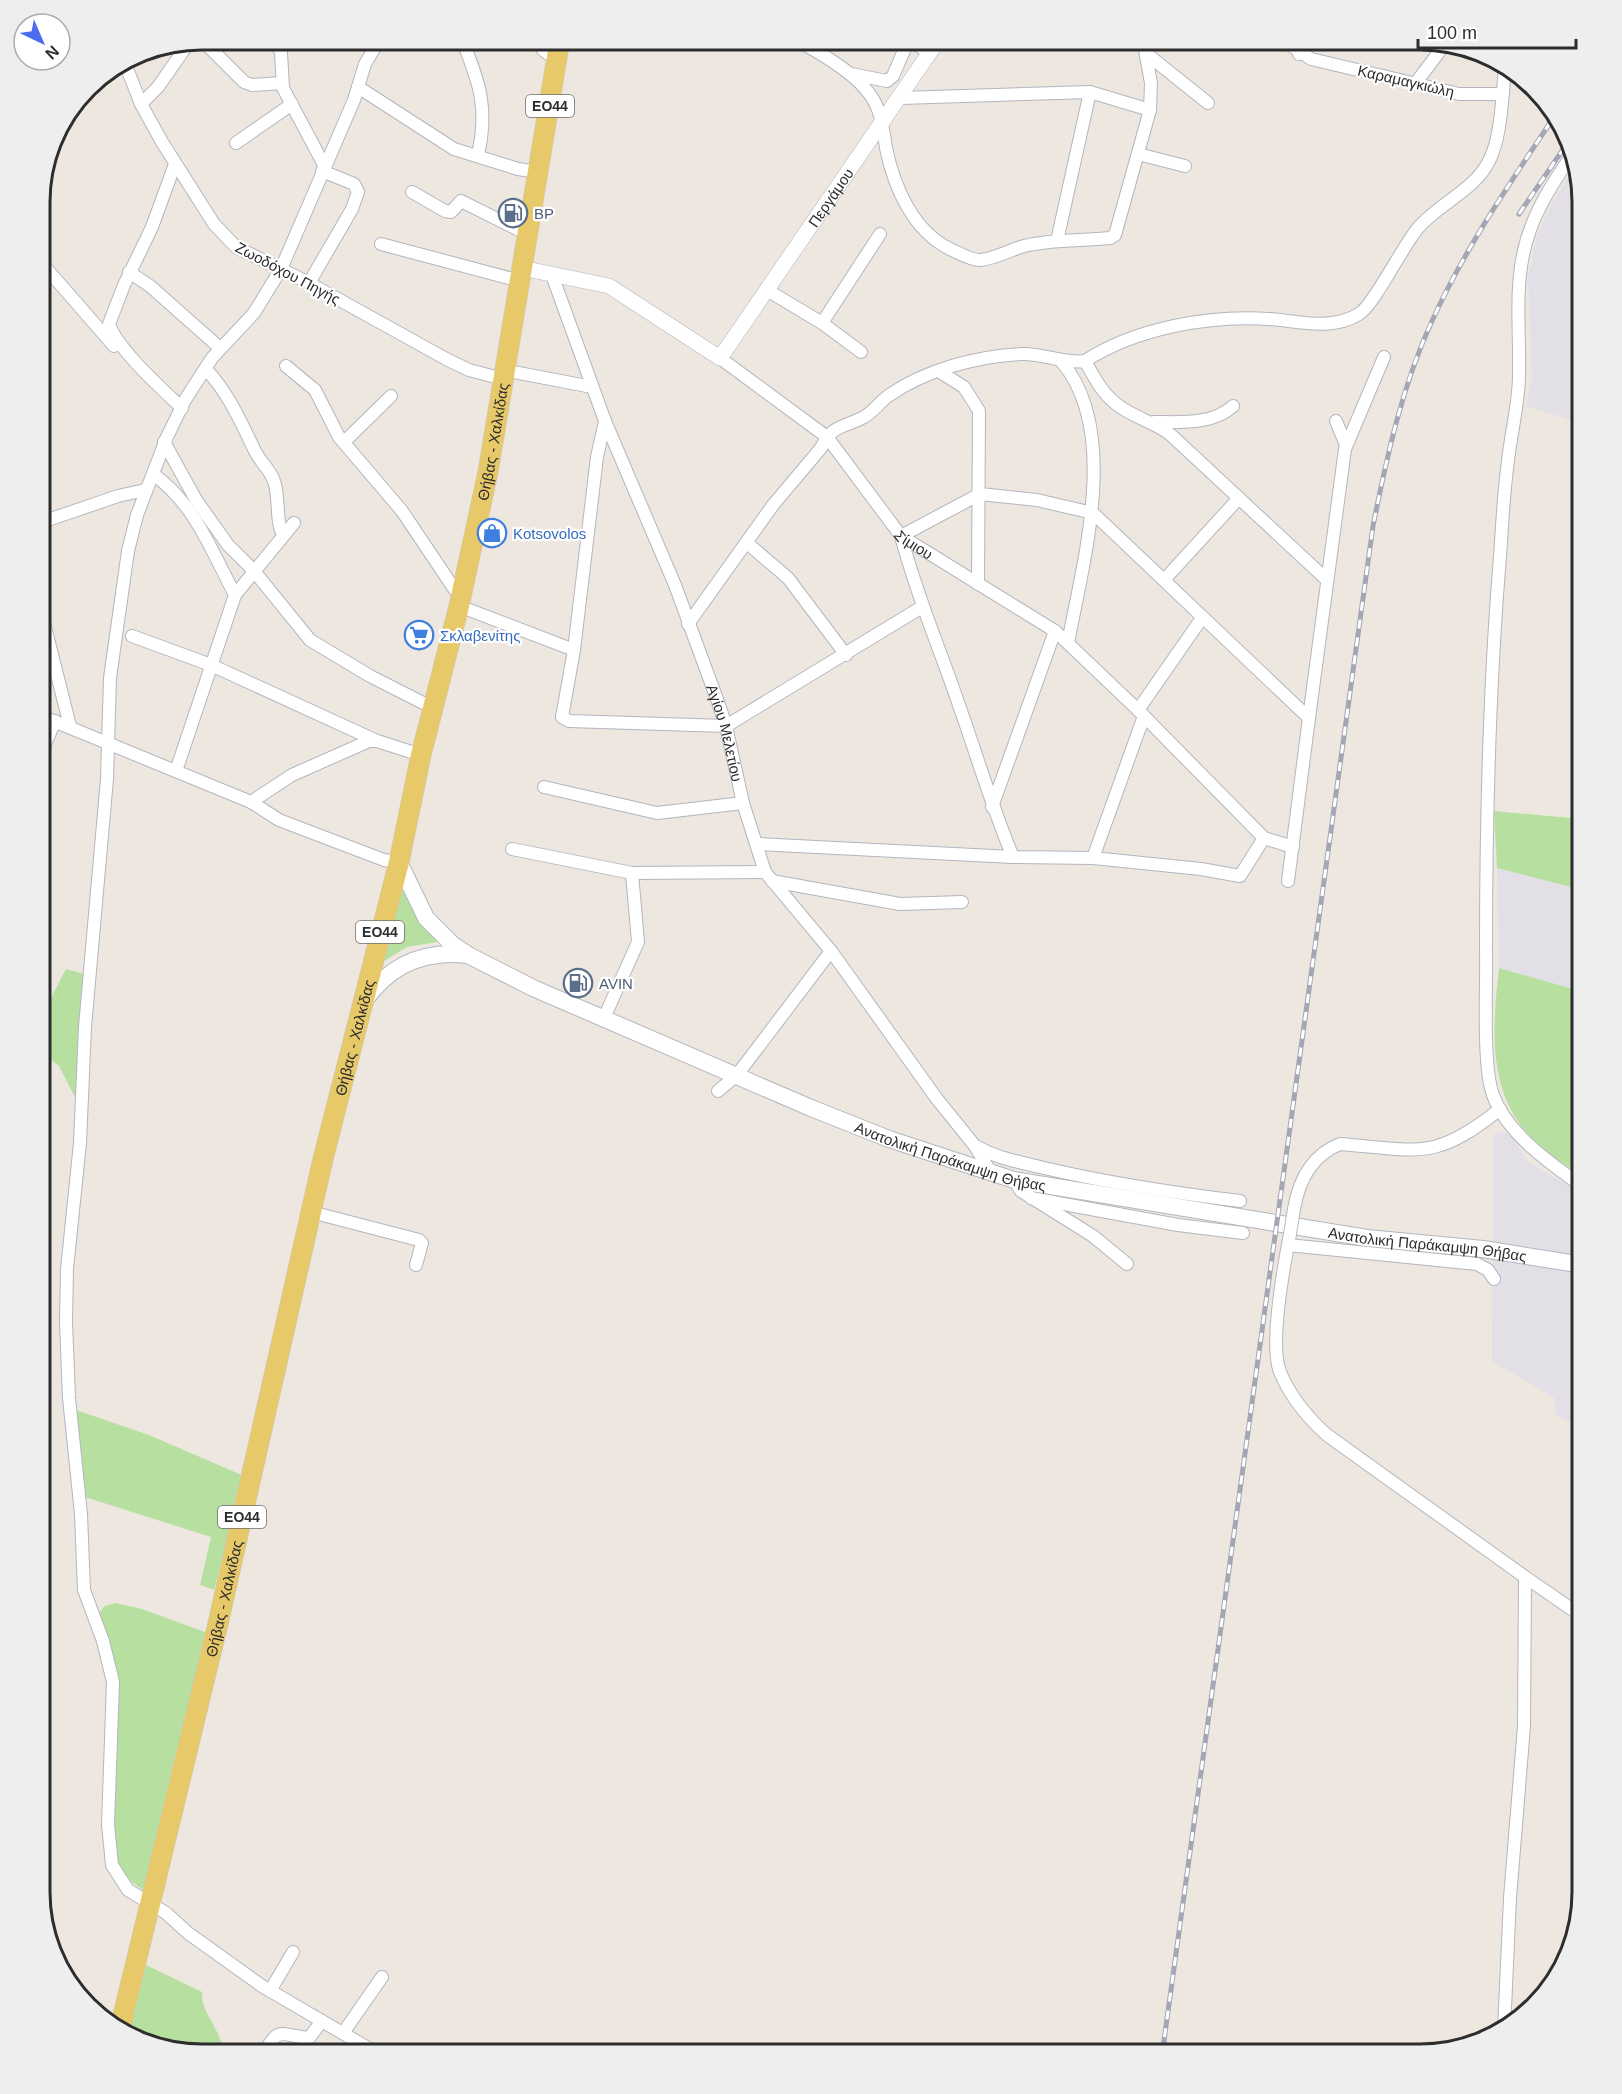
<svg xmlns="http://www.w3.org/2000/svg" width="1622" height="2094" font-family="Helvetica,sans-serif">
	<style>
		.industrial { fill: #e2e0e6 }
		.green { fill: #b7e0a0 }
		.lines { fill: none; stroke-linecap: round; stroke-linejoin: round }
		.minor-casing { stroke: #b3b6bf; stroke-width: 14 }
		.tertiary-casing { stroke: #b3b6bf; stroke-width: 16 }
		.secondary-casing { stroke: #b3b6bf; stroke-width: 18 }
		.primary-casing { stroke: #c8c8c8; stroke-width: 21 }
		.minor { stroke: #fff; stroke-width: 12 }
		.tertiary { stroke: #fff; stroke-width: 15 }
		.secondary { stroke: #fff; stroke-width: 16 }
		.primary { stroke: #e8c96a; stroke-width: 20 }
		.rail-casing { stroke: #a3a6b5; stroke-width: 5 }
		.rail { stroke: #fff; stroke-width: 3; stroke-dasharray: 9; stroke-linecap: butt }
		.minor-bridge-casing { stroke: #b3b6bf; stroke-width: 14; stroke-linecap: butt }
		.minor-bridge { stroke: #fff; stroke-width: 12 }
		.labels { text-anchor: middle; dominant-baseline: central; stroke-width: 4.5; stroke-linejoin: round; paint-order: stroke }
		.shield { fill: #fff; stroke: #6c6c6c; stroke-width: 1.5 }
		.shield-label { font-size: 14px; font-weight: bold; fill: #2d2d2d }
		.street-label { font-size: 15px; fill: #2d2d2d; stroke: #fff }
		.service-label { font-size: 15px; fill: #4e5e75; stroke: #fff; text-anchor: start }
		.shop-label { font-size: 15px; fill: #366cbe; stroke: #fff; text-anchor: start }
		.rim { fill: none; stroke: #2d2d2d; stroke-width: 3 }
	</style>
	<rect width="100%" height="100%" fill="#ede7e0"/>
	<g class="industrial">
		<polygon points="1573,169 1583,202 1583,424 1526,406 1532,378 1528,278 1537,236 1550,207"/>
		<polygon points="1497,868 1583,890 1583,956 1573,989 1499,968"/>
		<polygon points="1500,1132 1508,1134 1514,1141 1528,1162 1583,1194 1583,1428 1556,1415 1554,1398 1492,1361 1493,1135"/>
	</g>
	<g class="green">
		<polygon points="1494,811 1583,819 1583,890 1497,868"/>
		<polygon points="402,881 443,941 407,947 379,964"/>
		<path d="M1583,956V1175C1491,1128 1488,1062 1499,968L1573,989Z"/>
		<polygon points="66,969 85,974 76,1099 59,1066 39,1051 39,1021"/>
		<polygon points="76,1410 149,1435 244,1476 214,1590 200,1585 211,1537 85,1497"/>
		<polygon points="115,1603 142,1609 205,1632 147,1893 127,1878 119,1866 114,1847 116,1775 100,1612 105,1606"/>
		<path d="M146,1965L202,1992C200,2014 224,2031 223,2055H201L128,2035Z"/>
	</g>
	<g class="lines">
		<g class="minor-casing">
			<g id="minor">
				<polyline points="201,39 244,82 252,85 282,83"/>
				<polyline points="275,39 281,53 283,88 324,165"/>
				<polyline points="380,39 365,64 354,100 281,269 254,313 212,358 185,400 167,437 137,515 128,551 110,678 107,779 85,1027 80,1143 67,1269 66,1322 69,1398 81,1514 84,1590 103,1641 113,1682 108,1824 112,1865 128,1890 166,1913 188,1933 262,1986 380,2055"/>
				<path d="M462,39C479,82 489,108 478,155"/>
				<polyline points="536,39 543,50 557,60"/>
				<path d="M794,39C819,52 855,72 871,96C882,112 883,130 886,148C894,187 913,231 950,249C959,253 970,260 980,260C994,259 1010,250 1024,246C1052,239 1081,241 1110,238L1115,235L1150,110L1151,83L1143,39"/>
				<polyline points="1281,39 1311,59 1459,94 1503,94"/>
				<polyline points="1299,54 1308,39"/>
				<polyline points="1148,55 1208,103"/>
				<polyline points="124,61 141,104 162,142 214,224 236,247 309,283 448,360 469,370 503,379"/>
				<polyline points="851,74 887,81 893,76 909,39 929,53"/>
				<polyline points="1415,84 1445,44"/>
				<polyline points="358,87 454,149 518,169 538,172"/>
				<polyline points="901,98 1090,92 1150,110"/>
				<polyline points="141,104 158,87 190,41"/>
				<polyline points="236,143 292,104"/>
				<polyline points="1138,154 1185,166"/>
				<path d="M1570,158C1549,188 1530,219 1523,255C1515,294 1520,335 1519,375C1519,403 1511,432 1508,461C1503,496 1502,533 1499,569C1489,695 1486,822 1486,949C1487,984 1482,1065 1493,1095C1507,1134 1551,1164 1583,1187"/>
				<path d="M175,164L152,227L124,285L109,324C118,350 161,388 182,408"/>
				<polyline points="412,192 445,211 451,212 461,201 527,234"/>
				<polyline points="1057,241 1090,92"/>
				<polyline points="381,244 520,281"/>
				<polyline points="39,260 114,346"/>
				<polyline points="129,272 150,286 220,348"/>
				<path id="s1" d="M552,275L605,421L675,585L718,702L726,726L743,803L765,872L831,951L937,1099L975,1146L991,1173"/>
				<polyline points="309,283 352,209 358,192 354,184 322,171"/>
				<polyline points="767,290 822,323 861,352"/>
				<polyline points="822,323 880,234"/>
				<path id="s2" d="M720,358L827,437L901,536L1055,631L1138,710L1264,838"/>
				<path d="M1061,361C1121,430 1083,562 1068,643"/>
				<path d="M1085,361C1095,379 1104,397 1122,408C1138,419 1156,423 1171,435L1326,579"/>
				<polyline points="286,366 315,390 339,437 402,511 461,599"/>
				<path d="M206,369C228,393 240,420 254,449C259,461 270,469 274,481C280,497 275,526 284,535"/>
				<polyline points="504,370 592,387"/>
				<polyline points="940,372 964,387 979,411 978,584"/>
				<polyline points="605,421 597,457 574,650 562,717 569,721 726,726 922,607"/>
				<polyline points="1336,421 1346,445"/>
				<path d="M1154,422C1180,422 1213,425 1233,406"/>
				<polyline points="164,442 196,500 228,545 254,571 310,640 370,676 433,708"/>
				<polyline points="344,442 391,396"/>
				<path d="M153,474C195,504 211,550 235,595"/>
				<polyline points="39,523 118,496 145,490"/>
				<polyline points="747,543 788,578 846,655"/>
				<polyline points="1164,580 1239,498"/>
				<polyline points="39,603 70,726"/>
				<polyline points="459,606 574,650"/>
				<path d="M688,624L773,505L821,448C833,424 843,428 864,417C873,412 880,402 888,396C925,370 977,356 1022,354C1043,353 1063,364 1085,361C1136,328 1209,315 1269,319C1298,321 1331,331 1359,314C1374,305 1402,247 1418,228C1439,203 1476,190 1490,159C1499,140 1501,114 1503,92C1504,83 1503,73 1507,66"/>
				<polyline points="132,636 211,665 377,741"/>
				<polyline points="1138,710 1202,618"/>
				<polyline points="39,715 251,802 279,820 384,860 399,862"/>
				<polyline points="1309,718 1345,449 1384,357"/>
				<polyline points="39,758 55,721"/>
				<polyline points="176,771 235,595 294,523"/>
				<polyline points="544,787 657,813 743,803"/>
				<polyline points="251,802 292,775 369,741 377,741 421,755"/>
				<polyline points="992,807 1055,631"/>
				<path d="M1264,838L1240,876L1201,869L1093,858L1013,857C992,807 977,756 959,705C940,649 916,594 901,536L980,494L1037,500L1093,513L1309,718L1288,881"/>
				<polyline points="1264,838 1293,847"/>
				<polyline points="757,844 1013,857"/>
				<polyline points="512,849 632,873 765,872"/>
				<polyline points="1093,858 1144,716"/>
				<polyline points="772,881 900,904 962,902"/>
				<polyline points="604,1018 638,942 632,873"/>
				<polyline points="718,1091 737,1075 831,951"/>
				<path d="M978,1147C998,1159 1021,1162 1044,1168C1108,1183 1174,1193 1240,1201"/>
				<polyline points="1014,1180 1021,1191 1093,1236 1127,1264"/>
				<polyline points="1031,1198 1178,1225 1243,1233"/>
				<path d="M1294,1209C1299,1180 1312,1155 1340,1144C1419,1150 1434,1162 1500,1109"/>
				<polyline points="311,1212 419,1240 422,1243 416,1265"/>
				<path d="M1290,1234C1284,1265 1269,1344 1280,1372C1290,1396 1308,1418 1327,1435L1525,1577L1524,1726L1510,1898L1504,2030"/>
				<polyline points="1288,1245 1477,1264 1488,1270 1494,1279"/>
				<polyline points="1525,1577 1583,1617"/>
				<polyline points="270,1991 293,1952"/>
				<polyline points="343,2033 382,1977"/>
				<path d="M263,2055C279,2025 279,2035 309,2038L322,2021"/>
			</g>
		</g>
		<g class="tertiary-casing">
			<g id="tertiary">
				<path id="s3" d="M522,268L609,286L720,358L939,39"/>
			</g>
		</g>
		<g class="secondary-casing">
			<g id="secondary">
				<path id="s4" d="M399,862L426,918L453,945L470,956L533,988L811,1108L889,1139L1014,1180L1367,1238L1483,1249L1583,1265"/>
				<path d="M365,1000C390,965 424,950 467,955"/>
			</g>
		</g>
		<g class="primary-casing">
			<g id="primary">
				<path id="s5" d="M119,2032L217,1628L323,1159L399,862L421,755L459,606L488,472L560,39"/>
			</g>
		</g>
		<use href="#minor" class="minor"/>
		<use href="#tertiary" class="tertiary"/>
		<use href="#secondary" class="secondary"/>
		<use href="#primary" class="primary"/>
		<g class="rail-casing">
			<g id="rail">
				<polyline points="1571,180 1574,173"/>
				<polyline points="1519,214 1566,145"/>
				<path d="M1162,2055L1373,526C1387,456 1402,386 1432,321C1465,248 1512,180 1556,114"/>
			</g>
		</g>
		<use href="#rail" class="rail"/>
		<g class="minor-bridge-casing">
			<polyline id="minor-bridge" points="1290,1234 1294,1209"/>
		</g>
		<use href="#minor-bridge" class="minor-bridge"/>
	</g>
	<defs>
		<g id="fuel-ring" transform="scale(1.5)"><circle r="9.5" fill="#fff" stroke="#5c6f8a" stroke-width="1.5"/><path d="M-5.5-6h7V0h2V4h1.3V-2.5L3-4.5l.8-.8L6-3V5H2.5V1h-1V6h-7ZM-4.2-4.7v3.2H.2V-4.7Z" fill="#5c6f8a"/></g>
		<g id="shop-ring" transform="scale(1.5)"><circle r="9.5" fill="#fff" stroke="#3f7fe0" stroke-width="1.5"/><path d="M-5-2.5h2.3a2.7 3.5 0 0 1 5.4 0H5L5.5 6h-11ZM-1.5-2.5h3a1.5 2.3 0 0 0-3 0Z" fill="#3f7fe0"/></g>
		<g id="supermarket-ring" transform="scale(1.5)"><circle r="9.5" fill="#fff" stroke="#3f7fe0" stroke-width="1.5"/><path d="M-6-5.5h2.5l.6 2H6L4.5 2H-2.5L-4.4-4H-6ZM-1.5 3.2a1.3 1.3 0 1 0 .1 0ZM3 3.2a1.3 1.3 0 1 0 .1 0Z" fill="#3f7fe0"/></g>
	</defs>
	<g fill-rule="evenodd">
		<use href="#fuel-ring" x="513" y="213"/>
		<use href="#shop-ring" x="492" y="533"/>
		<use href="#supermarket-ring" x="419" y="635"/>
		<use href="#fuel-ring" x="578" y="983"/>
	</g>
	<g class="labels">
		<g class="shield">
			<rect x="526" y="95" width="48" height="22" rx="4.5"/>
			<rect x="356" y="921" width="48" height="22" rx="4.5"/>
			<rect x="218" y="1506" width="48" height="22" rx="4.5"/>
		</g>
		<g class="shield-label">
			<text x="550" y="106">ΕΟ44</text>
			<text x="380" y="932">ΕΟ44</text>
			<text x="242" y="1517">ΕΟ44</text>
		</g>
		<g class="street-label">
			<text transform="translate(1406 81) rotate(13)">Καραμαγκιώλη</text>
			<text stroke="none"><textPath href="#s3" startOffset="416">Περγάμου</textPath></text>
			<text transform="translate(288 273) rotate(28)">Ζωοδόχου Πηγής</text>
			<text stroke="none"><textPath href="#s5" startOffset="1634">Θήβας - Χαλκίδας</textPath></text>
			<text stroke="none"><textPath href="#s2" startOffset="272">Σίμιου</textPath></text>
			<text stroke="none"><textPath href="#s1" startOffset="490">Αγίου Μελετίου</textPath></text>
			<text stroke="none"><textPath href="#s5" startOffset="1022">Θήβας - Χαλκίδας</textPath></text>
			<text stroke="none"><textPath href="#s4" startOffset="642">Ανατολική Παράκαμψη Θήβας</textPath></text>
			<text stroke="none"><textPath href="#s4" startOffset="1128">Ανατολική Παράκαμψη Θήβας</textPath></text>
			<text stroke="none"><textPath href="#s5" startOffset="446">Θήβας - Χαλκίδας</textPath></text>
		</g>
		<g class="service-label">
			<text x="534" y="213">BP</text>
			<text x="599" y="983">AVIN</text>
		</g>
		<g class="shop-label">
			<text x="513" y="533">Kotsovolos</text>
			<text x="440" y="635">Σκλαβενίτης</text>
		</g>
	</g>
	<path d="M0 0H1622V2094H0ZM202 50H1420A152 152 0 0 1 1572 202V1892A152 152 0 0 1 1420 2044H202A152 152 0 0 1 50 1892V202A152 152 0 0 1 202 50Z" fill="#eee" fill-rule="evenodd"/>
	<path class="rim" d="M202 50H1420A152 152 0 0 1 1572 202V1892A152 152 0 0 1 1420 2044H202A152 152 0 0 1 50 1892V202A152 152 0 0 1 202 50Z"/>
	<g transform="translate(42 42) rotate(136)"><circle r="28" fill="#ffffff" stroke="#ababab" stroke-width="1.5"/>
	<path d="M0-4.5L10 22L0 15L-10 22Z" fill="#4b6cef"/>
	<text y="-9" font-size="16" font-weight="bold" text-anchor="middle" fill="#2d2d2d">N</text>
	</g>
	<path d="M1418 39v9h158v-9" fill="none" stroke="#2d2d2d" stroke-width="3"/>
	<text x="1427" y="39" font-size="18" fill="#2d2d2d" stroke="#ffffff" stroke-width="4.5" paint-order="stroke">100 m</text>
</svg>
